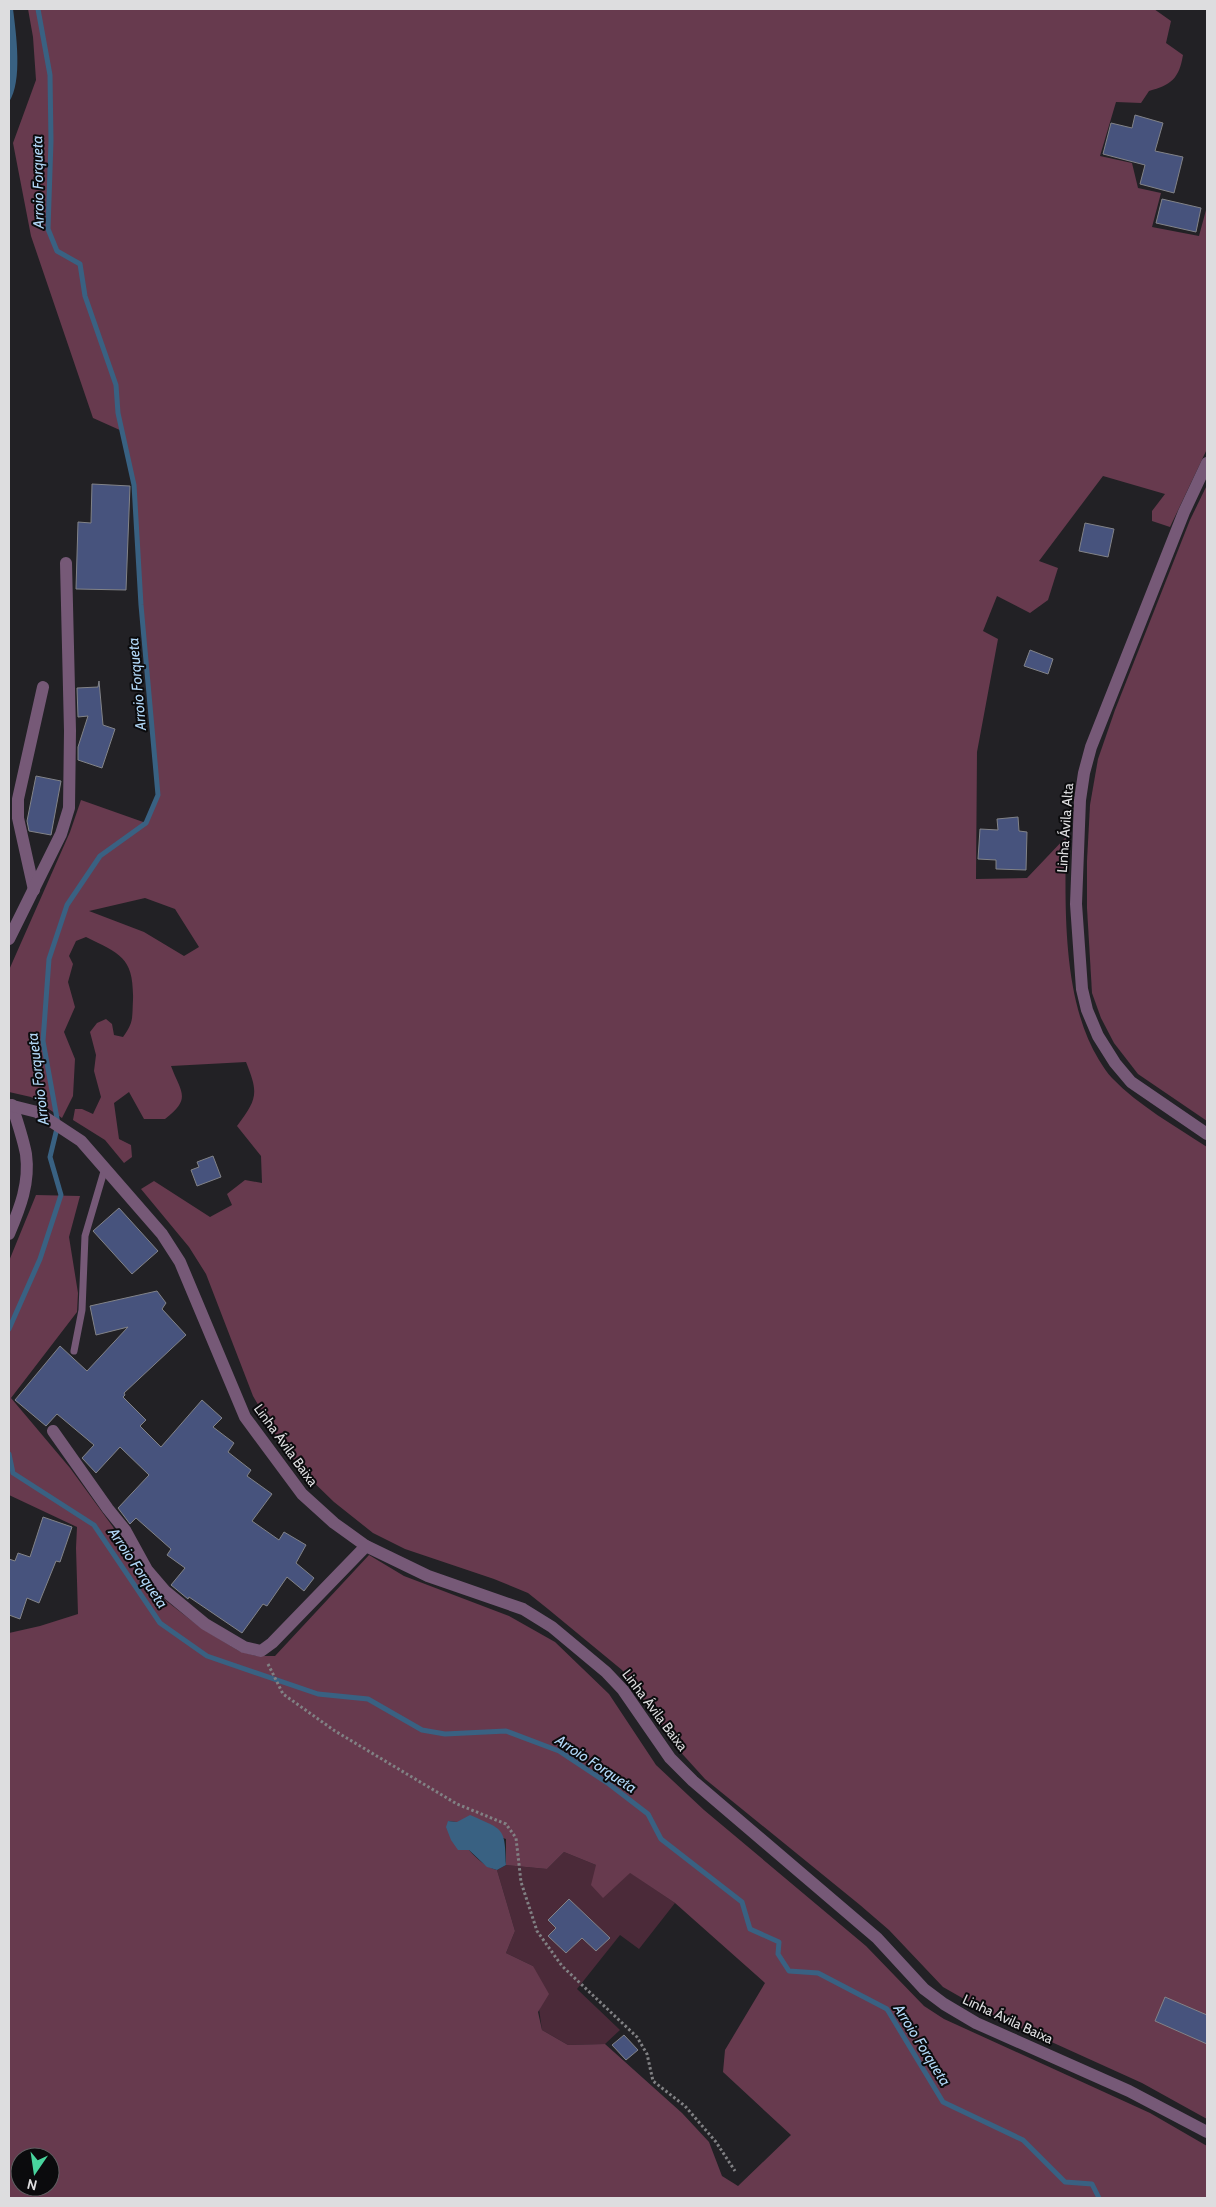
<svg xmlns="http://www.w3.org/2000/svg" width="1216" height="2207" font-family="Cabin,sans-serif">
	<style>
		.green { fill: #4b2a39 }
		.forest { fill: #673a4e; fill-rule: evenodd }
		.water { fill: #396182 }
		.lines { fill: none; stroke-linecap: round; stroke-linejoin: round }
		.stream { stroke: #396182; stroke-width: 5 }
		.building { fill: #47537d; stroke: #828388 }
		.path { stroke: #818184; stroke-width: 3; stroke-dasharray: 2.5 2.5; stroke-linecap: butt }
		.service { stroke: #765977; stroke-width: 7 }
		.minor { stroke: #765977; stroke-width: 12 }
		.tertiary { stroke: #765977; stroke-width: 12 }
		.labels { text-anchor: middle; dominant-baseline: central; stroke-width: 4; stroke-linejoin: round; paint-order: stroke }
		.street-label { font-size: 14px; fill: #dddddf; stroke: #0b0b0d }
		.water-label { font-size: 15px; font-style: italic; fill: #b1d7f7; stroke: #0b0b0d }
	</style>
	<rect width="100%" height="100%" fill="#222125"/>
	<polygon class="green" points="564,1852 596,1865 629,1872 675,1903 639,1949 620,1935 577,1989 620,2030 605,2044 568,2045 542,2030 533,1966 506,1953 515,1931 497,1870 506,1865 547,1869"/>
	<g class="forest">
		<path d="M28,9H1154L1171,21L1166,43L1183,55C1179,79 1171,85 1149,91L1141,103L1116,102L1100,156L1132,163L1138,188L1161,193L1152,227L1199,236L1206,210V178L1207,177V449L1170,527L1152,521V511L1165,494L1103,476L1039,561L1058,568L1048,600L1030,613L997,596L983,631L998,639L977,752L976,879L1027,878L1066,837C1065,906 1062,1000 1099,1060C1103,1066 1107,1073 1112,1078C1139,1106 1175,1126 1207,1147V2119L1142,2083L992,2015L943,1987L889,1930L860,1905L705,1779L676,1747L622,1670L548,1609L528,1593L494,1579L405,1549L373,1533L334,1502L302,1471L277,1437L253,1396L206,1274L189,1247L141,1189L154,1181L210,1217L232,1205L227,1194L245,1180L262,1183L261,1156L237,1126C257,1099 259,1094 246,1062L171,1066C181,1093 192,1098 165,1119H144L129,1092L114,1103L119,1139L131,1145L132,1157L124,1163L105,1140L73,1120L75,1109H82L93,1114L101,1097L94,1071L96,1055L90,1032L97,1023L106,1019L112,1024L114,1035L123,1037C134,1022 132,1018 133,1000C134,958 121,954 86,937L76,941L69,956L73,964L68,982L75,1007L64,1032L75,1059L73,1096L62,1118L31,1097L9,1092V970L70,832L81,800L146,823L158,795L141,605L134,485L122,431L93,418L31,236L13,143L36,80L33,37ZM145,898L175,909L199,947L184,956L144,932L89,911Z"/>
		<polygon points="1207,485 1207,1121 1138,1074 1114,1043 1101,1018 1092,993 1087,908 1087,861 1090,805 1098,759 1115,710 1190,520"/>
		<path d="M36,1195L80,1196L69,1237L78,1293L77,1312L11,1398L70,1468L113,1527L135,1570L160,1596L201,1628L239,1651L256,1656H275L369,1555L404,1576L509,1616L555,1642L609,1694L656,1765L704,1810L866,1946L924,2006L944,2019L1150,2113L1207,2146V2198H9V1633L40,1626L78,1614L76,1548L77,1527L9,1495V1261ZM448,1821L457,1822L506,1839V1865L547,1869L564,1852L596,1865L591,1885L603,1898L630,1873L675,1903L765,1983L725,2050L723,2072L791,2135L738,2186L722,2176L709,2142L682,2113L605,2044L568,2045L542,2030L538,2012L549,1994L533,1966L506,1953L515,1931L497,1870C475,1864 461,1839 448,1821ZM20,2157H50V2187H20Z"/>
	</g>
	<g class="water">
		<path d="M9,9H13C16,33 23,81 9,102Z"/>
		<path d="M470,1815C504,1830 505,1827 506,1865L497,1870L487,1867L469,1850H458L451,1840L446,1827L448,1821L457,1822Z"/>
	</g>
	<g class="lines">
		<g class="stream">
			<polyline points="9,1329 40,1259 61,1195 50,1157 58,1124 43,1041 49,959 67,905 100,856 146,823 158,795 141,605 134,485 118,413 116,385 85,296 80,264 57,251 48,229 51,141 50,75 38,9"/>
			<polyline points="9,1454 13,1473 94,1525 160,1623 207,1656 318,1694 368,1699 422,1730 445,1734 506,1731 559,1751 609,1784 648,1814 661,1839 742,1902 750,1929 779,1942 778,1954 789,1971 818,1973 887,2009 943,2102 1023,2140 1065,2182 1092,2184 1099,2198"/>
		</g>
	</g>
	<g class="building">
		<polygon points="1135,115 1163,123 1155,151 1183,157 1174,193 1140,184 1145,165 1103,154 1111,123 1132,128"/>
		<polygon points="1162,199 1201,208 1196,232 1156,223"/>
		<polygon points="92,484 130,486 126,590 76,589 78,522 91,523"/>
		<polygon points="1085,523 1114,529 1108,557 1079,551"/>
		<polygon points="1030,650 1053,659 1048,674 1024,666"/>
		<polygon points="99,681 103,725 115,729 102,768 78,760 78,747 88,716 78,717 77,688 98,687"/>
		<polygon points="36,776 61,781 51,835 29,831 27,821"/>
		<polygon points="1018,817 1019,831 1027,832 1026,870 996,869 996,860 978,859 980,829 998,830 997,819"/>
		<polygon points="213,1156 221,1177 197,1186 191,1170 199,1167 197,1162"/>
		<polygon points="119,1208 158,1251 132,1274 93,1231"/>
		<polygon points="157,1291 166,1303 162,1309 186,1335 124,1393 125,1395 123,1397 146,1420 140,1426 161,1447 202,1400 222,1418 213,1427 234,1443 228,1452 251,1470 247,1476 272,1494 252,1521 279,1540 284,1532 306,1545 296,1563 314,1578 304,1591 287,1577 267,1606 263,1604 242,1633 189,1597 188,1599 171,1585 185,1568 167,1555 171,1549 136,1518 130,1524 118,1508 149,1475 120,1447 96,1473 82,1458 94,1445 57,1414 46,1426 15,1400 60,1346 87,1371 128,1327 96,1335 90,1306"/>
		<polygon points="43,1517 72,1527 60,1562 56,1561 39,1603 27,1598 20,1619 9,1615 9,1559 15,1561 18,1553 30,1557"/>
		<polygon points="569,1899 610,1938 596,1951 582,1938 566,1953 548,1936 556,1928 548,1920"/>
		<polygon points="1165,1997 1207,2015 1207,2044 1155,2021"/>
		<polygon points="624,2035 638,2050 626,2060 612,2045"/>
	</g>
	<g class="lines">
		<polyline class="path" points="268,1664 283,1694 335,1731 457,1804 506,1824 516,1838 521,1882 537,1931 562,1966 637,2037 647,2054 653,2081 685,2106 716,2142 735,2171"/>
		<polyline class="service" points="74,1351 82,1310 85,1236 105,1168"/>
		<g class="minor">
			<polyline points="1207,463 1184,512 1091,747 1084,773 1080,800 1076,904 1082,989 1087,1010 1098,1036 1115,1063 1131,1082 1207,1134"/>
			<polyline points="34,890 18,818 18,799 43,687"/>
			<polyline points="9,939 61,834 69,808 70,731 66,563"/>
			<path d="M9,1234C20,1208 30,1183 26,1154C23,1138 17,1121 12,1105"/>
			<polyline points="53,1431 108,1509 125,1530 147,1570 165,1591 205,1624 244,1647 261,1651 272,1643 366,1546"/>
		</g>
		<polyline class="tertiary" points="9,1105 37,1112 81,1141 162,1234 180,1262 245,1417 302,1494 334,1523 366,1546 428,1576 523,1609 552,1627 606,1672 623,1690 670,1758 693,1781 877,1938 924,1989 944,2004 976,2023 1129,2091 1207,2132"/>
	</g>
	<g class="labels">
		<g class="street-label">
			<text transform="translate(1065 828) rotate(-86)">Linha Ávila Alta</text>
			<text transform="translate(286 1445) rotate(54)">Linha Ávila Baixa</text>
			<text transform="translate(655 1710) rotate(53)">Linha Ávila Baixa</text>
			<text transform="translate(1008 2019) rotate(25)">Linha Ávila Baixa</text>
		</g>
		<g class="water-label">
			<text transform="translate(38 182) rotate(-91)">Arroio Forqueta</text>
			<text transform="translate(137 684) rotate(-95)">Arroio Forqueta</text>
			<text transform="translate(38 1079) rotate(-97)">Arroio Forqueta</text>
			<text transform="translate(138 1568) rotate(56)">Arroio Forqueta</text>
			<text transform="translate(596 1764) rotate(33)">Arroio Forqueta</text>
			<text transform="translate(922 2045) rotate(58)">Arroio Forqueta</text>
		</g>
	</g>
	<rect width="1216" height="2207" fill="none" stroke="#dddddf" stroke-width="20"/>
	<g transform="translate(35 2172) rotate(193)"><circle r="24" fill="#0b0b0d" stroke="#5f5f61"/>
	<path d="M0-4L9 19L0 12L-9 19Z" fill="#48d49d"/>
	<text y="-8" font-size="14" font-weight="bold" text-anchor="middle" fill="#dddddf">N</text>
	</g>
</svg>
